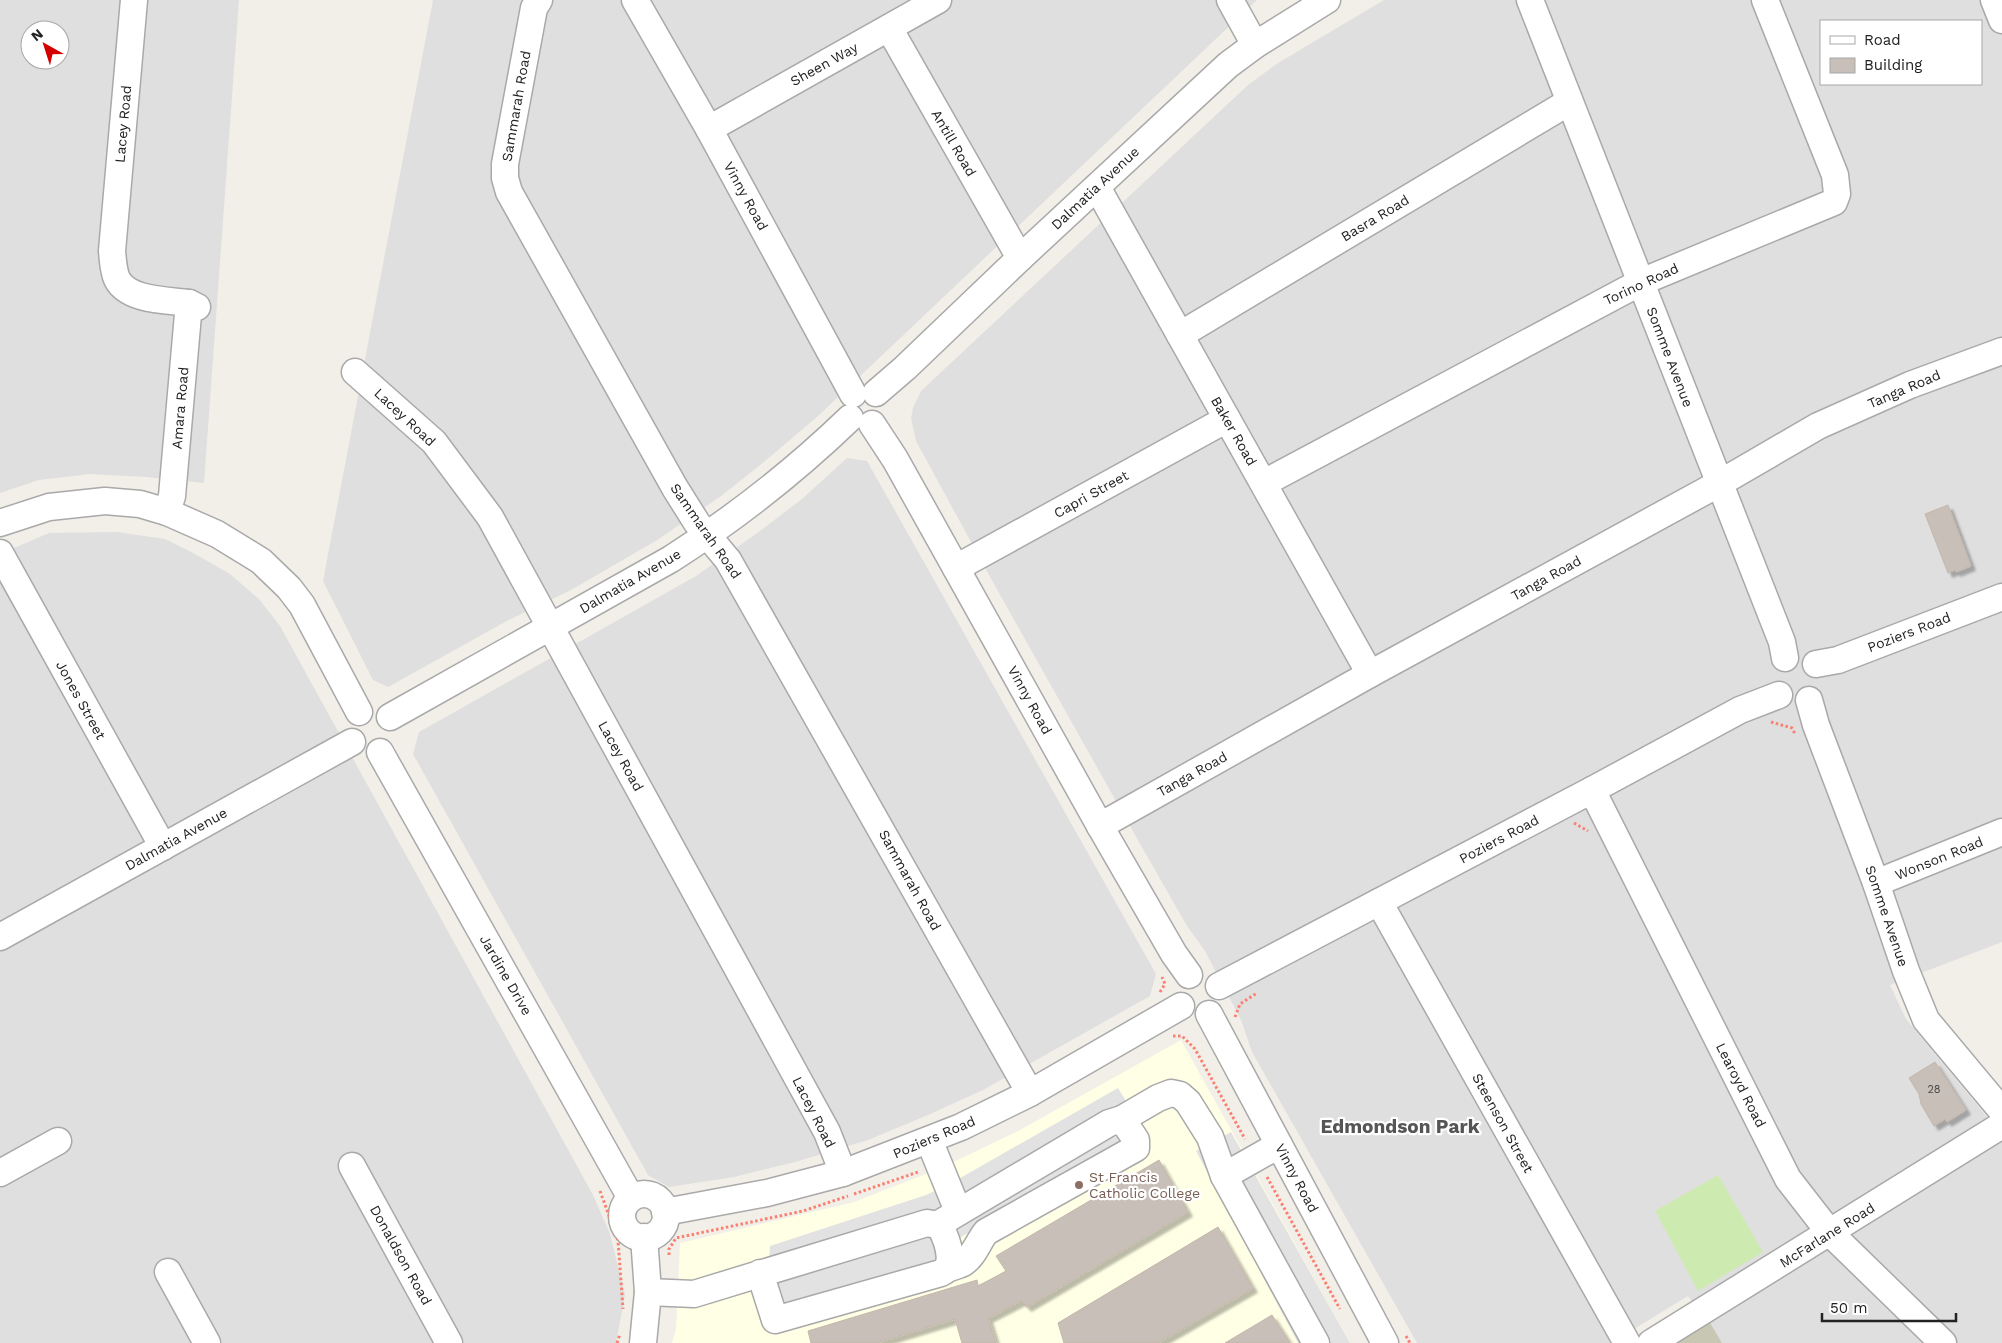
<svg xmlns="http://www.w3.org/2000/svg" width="2002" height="1343" font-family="'Work Sans',sans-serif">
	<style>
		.residential { fill: #e0dfdf; fill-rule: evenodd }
		.education { fill: #ffffe5 }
		.construction { fill: #c7c7b4 }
		.grass { fill: #cdebb0 }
		.parking { fill: #e2e2e2 }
		.building { fill: #c7bfb8; stroke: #c4b6ab; filter: url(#shadow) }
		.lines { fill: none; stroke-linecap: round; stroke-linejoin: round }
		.minor-casing { stroke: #a9a9a9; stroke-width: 29 }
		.path { stroke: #fa8072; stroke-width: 3; stroke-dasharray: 2.5 2.5; stroke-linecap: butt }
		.minor { stroke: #fff; stroke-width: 26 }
		.education-dot { fill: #8d6e63; stroke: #fff; stroke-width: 2 }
		.labels { text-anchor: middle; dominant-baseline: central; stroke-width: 4.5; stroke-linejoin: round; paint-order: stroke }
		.number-label { font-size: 11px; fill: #4b4948 }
		.street-label { font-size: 14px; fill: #222; stroke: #fff }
		.education-label { font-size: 14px; fill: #785e54; stroke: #fff; text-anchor: start }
		.district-label { font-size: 19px; font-weight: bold; fill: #555; stroke: #fff }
	</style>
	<defs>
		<filter id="shadow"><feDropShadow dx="4.5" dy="4.5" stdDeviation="1" flood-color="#0004"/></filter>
	</defs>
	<rect width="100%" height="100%" fill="#f2efe9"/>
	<g class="residential">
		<path d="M0,0H239L204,483L146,477L90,474L39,480L0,493ZM30,30H60V60H30Z"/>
		<polygon points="433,0 1257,0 818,416 764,462 721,496 659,539 571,590 505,622 388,687 373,680 323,581"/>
		<path d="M1384,0H2002V942L1890,985L1906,1019L2002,1135V1343H1722L1688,1296L1611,1343H1417L1252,1052L1241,1020L1205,951L1187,926L1139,842L994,584L916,441L911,418L913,408L921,391L1248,85L1278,63ZM1821,21H1981V84H1821Z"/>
		<polygon points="847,458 867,461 1156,974 1150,996 983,1090 928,1115 868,1140 795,1162 734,1177 669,1187 648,1175 413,754 419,732 696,576 756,534 802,499"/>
		<polygon points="117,532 165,539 195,554 230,574 259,599 280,626 593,1195 610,1234 625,1295 616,1343 0,1343 0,554 49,533"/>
	</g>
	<polygon class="education" points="1181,1040 1350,1343 672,1343 676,1329 680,1243 854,1202 941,1168 1020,1130"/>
	<polygon class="construction" points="1703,1311 1722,1343 1653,1343"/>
	<polygon class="grass" points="1718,1175 1763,1252 1698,1291 1655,1211"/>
	<g class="parking">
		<polygon points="1118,1088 1132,1111 1130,1144 961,1237 961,1268 785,1327 769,1265 770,1246 926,1195 948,1185"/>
		<polygon points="1231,1132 1350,1343 1298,1343 1196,1151"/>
	</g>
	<g class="building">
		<polygon points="1948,505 1971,566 1956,572 1955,570 1948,573 1925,514"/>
		<polygon points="1935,1062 1966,1110 1947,1122 1945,1119 1934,1126 1921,1104 1919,1094 1909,1078"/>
		<polygon points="1159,1160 1188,1212 1027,1307 1021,1301 988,1318 996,1343 962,1343 955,1319 877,1343 811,1343 808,1331 977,1280 978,1286 1006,1271 996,1256"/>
		<polygon points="1218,1227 1253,1288 1158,1343 1064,1343 1058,1323"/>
		<polygon points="1272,1315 1290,1343 1225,1343"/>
	</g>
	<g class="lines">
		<g class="minor-casing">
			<g id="minor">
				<path d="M134,0L112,251C113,260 113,270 117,279C128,301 167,300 189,303L197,307"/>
				<polyline points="539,0 534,8 505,164 505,178 509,192 675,488 697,523 728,560 1030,1093"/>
				<polyline points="635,0 709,129 853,394"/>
				<polyline points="1230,0 1255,45"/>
				<polyline points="1530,0 1782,642 1785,658"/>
				<polyline points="1994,0 2002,20"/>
				<polyline points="889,28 1020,258"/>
				<polyline points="709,129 938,0"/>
				<polyline points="1097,187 1370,674"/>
				<polyline points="1180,335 1569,102"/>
				<polyline points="355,372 434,442 490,517 827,1132 843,1173"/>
				<polyline points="876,393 905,368 1020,258 1228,65 1255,45 1327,0"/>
				<polyline points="872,424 895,459 1100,826 1174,954 1189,975"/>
				<polyline points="1264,483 1641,282 1834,202 1837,194 1835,175 1765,0"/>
				<polyline points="167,512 172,496 189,303"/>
				<polyline points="0,523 49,507 105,501 140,504 167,512 217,534 261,561 289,588 302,605 359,712"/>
				<polyline points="0,553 163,847"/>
				<polyline points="956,568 1227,419"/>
				<polyline points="1816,664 1838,660 2002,597"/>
				<polyline points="1809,700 1816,725 1876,883 1906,971 1926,1020 2002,1111"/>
				<path d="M390,717L671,559C735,518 795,471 850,418"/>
				<polyline points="380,752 631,1198"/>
				<polyline points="1592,790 1788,1179 1830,1233 1943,1343"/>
				<polyline points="1100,826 1370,674 1720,483 1818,426 1910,385 2002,351"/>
				<polyline points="1876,883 2002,832"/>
				<polyline points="1379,902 1627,1343"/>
				<polyline points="0,937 352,742"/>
				<polyline points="1219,986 1592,790 1740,710 1779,695"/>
				<polyline points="1209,1014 1385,1343"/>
				<polyline points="1122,1119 1158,1098 1171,1093 1180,1095 1188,1102 1210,1137 1224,1176 1316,1343"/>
				<polyline points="929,1140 958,1211"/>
				<polyline points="352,1166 449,1343"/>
				<polyline points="0,1173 58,1141"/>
				<polyline points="1224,1176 1279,1145"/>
				<circle cx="644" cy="1216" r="22"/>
				<polyline points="665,1212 767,1193 843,1173 961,1127 1030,1093 1181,1006"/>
				<path d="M937,1225L1109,1123L1122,1119L1136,1140V1148L986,1232C978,1242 974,1256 963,1263C959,1265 952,1267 947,1269"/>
				<polyline points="168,1272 207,1343"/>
				<path d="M648,1292L694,1294L927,1223L937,1225L941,1228C947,1240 957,1266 941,1273L775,1320L760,1273"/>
				<polyline points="643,1343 648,1292 644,1237"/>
				<polyline points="1651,1343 2002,1125"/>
			</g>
		</g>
		<g class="path">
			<polyline points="1771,722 1792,728 1795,734"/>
			<polyline points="1574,823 1588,831"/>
			<polyline points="1160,992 1165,984 1162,977"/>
			<polyline points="1235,1017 1240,1004 1257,993"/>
			<polyline points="1173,1036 1182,1036 1195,1049 1245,1139"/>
			<polyline points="1267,1177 1340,1309"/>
			<polyline points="600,1191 618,1240 623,1309"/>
			<polyline points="854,1194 918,1172"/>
			<polyline points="669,1255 669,1249 676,1238 803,1211 848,1196"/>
			<polyline points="1406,1336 1410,1343"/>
			<polyline points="617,1343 620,1334"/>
		</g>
		<use href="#minor" class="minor"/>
	</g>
	<circle class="education-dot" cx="1079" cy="1185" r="5"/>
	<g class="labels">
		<g class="number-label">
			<text x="1934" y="1089">28</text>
		</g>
		<g class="street-label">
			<text transform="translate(824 64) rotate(-29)">Sheen Way</text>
			<text transform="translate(516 106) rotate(-80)">Sammarah Road</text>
			<text transform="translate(123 124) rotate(-85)">Lacey Road</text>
			<text transform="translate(954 143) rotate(60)">Antill Road</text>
			<text transform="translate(1095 188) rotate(-43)">Dalmatia Avenue</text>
			<text transform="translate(746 196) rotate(61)">Vinny Road</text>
			<text transform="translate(1375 218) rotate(-31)">Basra Road</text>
			<text transform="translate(1641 284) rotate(-25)">Torino Road</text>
			<text transform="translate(1670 357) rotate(69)">Somme Avenue</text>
			<text transform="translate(1904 389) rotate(-23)">Tanga Road</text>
			<text transform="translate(180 408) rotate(-85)">Amara Road</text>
			<text transform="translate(405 417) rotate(43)">Lacey Road</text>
			<text transform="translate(1234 431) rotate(60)">Baker Road</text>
			<text transform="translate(1091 494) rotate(-29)">Capri Street</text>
			<text transform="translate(706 531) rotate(55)">Sammarah Road</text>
			<text transform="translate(1546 578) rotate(-29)">Tanga Road</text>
			<text transform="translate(630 581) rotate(-30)">Dalmatia Avenue</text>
			<text transform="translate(1909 632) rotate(-21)">Poziers Road</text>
			<text transform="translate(81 700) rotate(61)">Jones Street</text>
			<text transform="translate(1030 700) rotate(61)">Vinny Road</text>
			<text transform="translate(621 756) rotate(61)">Lacey Road</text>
			<text transform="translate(1192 774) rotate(-29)">Tanga Road</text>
			<text transform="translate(176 839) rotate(-29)">Dalmatia Avenue</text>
			<text transform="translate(1499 839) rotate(-28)">Poziers Road</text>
			<text transform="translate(1939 858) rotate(-22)">Wonson Road</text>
			<text transform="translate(910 880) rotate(61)">Sammarah Road</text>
			<text transform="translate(1887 916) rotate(71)">Somme Avenue</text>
			<text transform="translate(506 975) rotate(60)">Jardine Drive</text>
			<text transform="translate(1741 1085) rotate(63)">Learoyd Road</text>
			<text transform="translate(814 1112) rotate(63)">Lacey Road</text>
			<text transform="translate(1503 1123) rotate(61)">Steenson Street</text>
			<text transform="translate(934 1137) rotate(-23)">Poziers Road</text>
			<text transform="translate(1297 1178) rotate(62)">Vinny Road</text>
			<text transform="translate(1827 1235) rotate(-32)">McFarlane Road</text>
			<text transform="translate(401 1255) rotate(61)">Donaldson Road</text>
		</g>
		<g class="education-label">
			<text x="1089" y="1177">St Francis<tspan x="1089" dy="16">Catholic College</tspan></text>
		</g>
		<g class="district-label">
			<text x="1400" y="1126">Edmondson Park</text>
		</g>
	</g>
	<rect x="1820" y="20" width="162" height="65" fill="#ffffff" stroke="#a7a7a7"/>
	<rect x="1830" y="36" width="25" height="8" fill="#ffffff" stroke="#a7a7a7"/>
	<text x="1864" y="45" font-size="15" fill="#222222">Road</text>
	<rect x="1830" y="58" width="25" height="15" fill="#c7bfb8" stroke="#a7a7a7"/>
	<text x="1864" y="70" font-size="15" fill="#222222">Building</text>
	<g transform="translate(45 45) rotate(321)"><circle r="24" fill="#ffffff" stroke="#a7a7a7"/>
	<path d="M0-4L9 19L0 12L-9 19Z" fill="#d40000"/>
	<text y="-8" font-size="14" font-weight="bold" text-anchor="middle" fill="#222222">N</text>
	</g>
	<path d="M1822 1313v8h134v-8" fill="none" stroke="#222222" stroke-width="2.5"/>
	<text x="1830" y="1313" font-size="15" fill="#222222" stroke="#ffffff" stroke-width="4" paint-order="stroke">50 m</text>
</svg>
